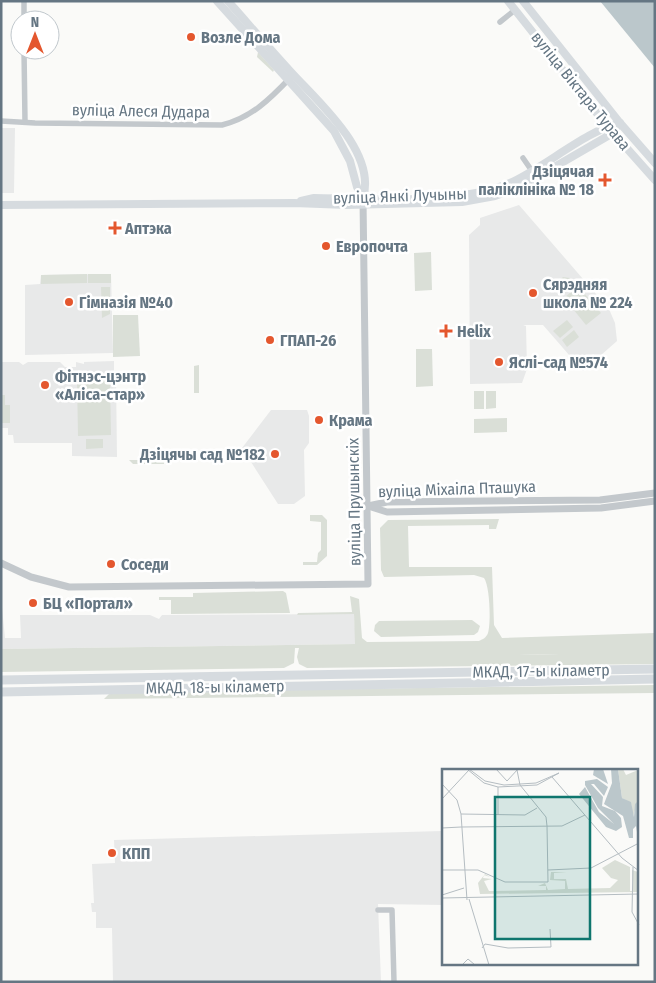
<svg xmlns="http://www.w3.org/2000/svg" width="656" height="983" font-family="'Fira Sans Condensed',sans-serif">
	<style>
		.built { fill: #e8e9e9 }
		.green { fill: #dadfd7; fill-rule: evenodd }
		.water { fill: #bbc7cb }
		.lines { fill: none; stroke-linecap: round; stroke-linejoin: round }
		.minor { stroke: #c3c8cc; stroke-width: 5.5 }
		.tertiary { stroke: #c3c8cc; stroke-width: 7 }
		.secondary { stroke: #d6dbdf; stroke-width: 8 }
		.trunk { stroke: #d6dbdf; stroke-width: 9 }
		.poi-dot { fill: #e4572e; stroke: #fff; stroke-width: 2 }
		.labels { text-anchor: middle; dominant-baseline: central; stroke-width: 5; stroke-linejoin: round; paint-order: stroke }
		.poi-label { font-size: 16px; font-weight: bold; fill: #657683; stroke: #fff; text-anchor: start }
		.street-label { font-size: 16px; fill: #657683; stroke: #fff }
		.inset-road { fill: none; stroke: #b5bdc2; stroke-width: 1 }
		.view { fill: #0f766e; fill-opacity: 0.15; stroke: #0f766e; stroke-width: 2.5 }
		.inset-edge { fill: none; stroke: #657683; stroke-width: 2.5 }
	</style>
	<rect width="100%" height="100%" fill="#fafaf8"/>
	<g class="built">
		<polygon points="1,128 15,128 14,193 1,193"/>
		<polygon points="519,205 609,309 615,323 617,341 583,371 543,325 523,325 526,326 527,369 522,383 470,384 469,235 480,225 480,218"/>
		<polygon points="111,274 113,353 25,355 25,285 40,284 41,275"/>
		<polygon points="114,361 114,377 116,378 117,457 72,456 72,443 14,443 13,435 8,435 8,428 1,428 1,362 19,362 23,365 28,362 60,362 65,367 76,367 76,362 84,364 84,362"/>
		<polygon points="271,410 307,410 309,416 309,443 304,450 305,496 294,504 278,504 242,448"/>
		<polygon points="1,598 5,638 21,638 20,615 150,615 159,619 162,615 354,614 356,644 1,649"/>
		<polygon points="442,831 443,905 378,904 381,982 113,982 112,928 96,928 96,912 92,912 91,903 94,903 92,864 115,863 114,840"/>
	</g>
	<g class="green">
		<polygon points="258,52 274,70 273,72 257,57"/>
		<polygon points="431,252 432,290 415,291 414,253"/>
		<polygon points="87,274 87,283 41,284 41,275"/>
		<rect x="88" y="274" width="23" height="9"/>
		<polygon points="563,277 570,278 575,284 562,296 557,291 557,283"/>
		<polygon points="578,286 601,313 586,325 564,298"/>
		<polygon points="101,287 110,287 110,314 102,318"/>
		<polygon points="113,315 138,315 140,356 113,357"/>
		<polygon points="567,320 573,327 560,338 553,331"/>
		<polygon points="574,330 579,337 567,347 562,340"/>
		<polygon points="416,349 432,349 433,386 416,387"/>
		<polygon points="199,365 199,393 194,393 194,366"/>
		<polygon points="110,379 111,435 78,436 77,380"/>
		<rect x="474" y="391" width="10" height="18"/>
		<polygon points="486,391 496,391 496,408 486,409"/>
		<polygon points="1,395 5,395 5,405 10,405 10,423 1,423"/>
		<polygon points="507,418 507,432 474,433 474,419"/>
		<polygon points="86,439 103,439 103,448 86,449"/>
		<polygon points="129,460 164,460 164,464 133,464"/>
		<polygon points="310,515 322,515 327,520 327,556 317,565 303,565 303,562 317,562 318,553 321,550 321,522 310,521"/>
		<path d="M499,519L496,529H489V525L408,526L409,567H492L494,625L502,638L655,633V664L307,668L299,664L297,657L299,648H295L294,663L284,668L1,672V649L355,644L354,614L297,615L298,613L352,612L350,596L359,599L362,638L367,642L479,641C483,639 486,638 488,633C491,624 490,586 484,578L474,575L384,577L381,570L380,528L388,520ZM639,652L520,655H519Z"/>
		<polygon points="283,591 286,593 290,613 171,614 171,600 159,600 159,597 193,597 193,593"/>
		<polygon points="472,620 480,626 478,632 474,635 381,637 374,631 375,625 379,621"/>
		<polygon points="655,685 655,693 104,699 111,692"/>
	</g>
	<polygon class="water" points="600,1 655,1 655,68"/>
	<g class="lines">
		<g class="minor">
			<polyline points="24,1 24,20"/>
			<polyline points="500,22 515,10"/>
			<polyline points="24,50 25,122"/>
			<path d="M1,121L35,123L222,125C251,118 270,99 290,78"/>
			<polyline points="523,158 532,171"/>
			<polyline points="378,910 392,910 394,982"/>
		</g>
		<g class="tertiary">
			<polyline points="368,506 387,512 601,508 655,501"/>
			<polyline points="368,506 387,502 600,500 655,493"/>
			<polyline points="1,563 31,577 69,587 368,584 363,199"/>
		</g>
		<g class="secondary">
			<polyline points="217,1 334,131 350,161 357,187 363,198"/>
			<path d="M228,1C249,25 269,48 290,71C318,102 377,152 363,198"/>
			<polyline points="508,1 607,126 655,180"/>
			<polyline points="523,1 620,123 655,163"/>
			<path d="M301,201L314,198C370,199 460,205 510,183C544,168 587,130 620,123"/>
			<polyline points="1,205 294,203 347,205 462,202 495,196 520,187 613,133 620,123"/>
		</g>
		<g class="trunk">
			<polyline points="1,680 655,669"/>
			<polyline points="1,692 655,679"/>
		</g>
	</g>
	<g class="poi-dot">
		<circle cx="191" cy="37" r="5"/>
		<path d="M602.5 172.5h5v5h5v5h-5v5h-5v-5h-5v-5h5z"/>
		<path d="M112.5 220.5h5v5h5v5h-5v5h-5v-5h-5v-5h5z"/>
		<circle cx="326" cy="246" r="5"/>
		<circle cx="533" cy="293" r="5"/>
		<circle cx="69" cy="302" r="5"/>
		<path d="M443.5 323.5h5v5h5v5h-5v5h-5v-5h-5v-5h5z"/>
		<circle cx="270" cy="340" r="5"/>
		<circle cx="499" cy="362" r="5"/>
		<circle cx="45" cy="385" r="5"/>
		<circle cx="319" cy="420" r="5"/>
		<circle cx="275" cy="454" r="5"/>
		<circle cx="111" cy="564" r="5"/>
		<circle cx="33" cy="603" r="5"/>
		<circle cx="112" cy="853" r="5"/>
	</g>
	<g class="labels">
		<g class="poi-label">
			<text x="201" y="37">Возле Дома</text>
			<text x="594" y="171" text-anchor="end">Дзіцячая<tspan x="594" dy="18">паліклініка № 18</tspan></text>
			<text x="125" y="228">Аптэка</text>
			<text x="336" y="246">Европочта</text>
			<text x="543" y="284">Сярэдняя<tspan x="543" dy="18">школа № 224</tspan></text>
			<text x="79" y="302">Гімназія №40</text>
			<text x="457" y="331">Helix</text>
			<text x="280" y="340">ГПАП-26</text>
			<text x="509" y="362">Яслі-сад №574</text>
			<text x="55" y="376">Фітнэс-цэнтр<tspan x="55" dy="18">«Аліса-стар»</tspan></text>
			<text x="329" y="420">Крама</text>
			<text x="265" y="454" text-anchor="end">Дзіцячы сад №182</text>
			<text x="121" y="564">Соседи</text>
			<text x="43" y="603">БЦ «Портал»</text>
			<text x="122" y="853">КПП</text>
		</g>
		<g class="street-label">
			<text transform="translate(581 91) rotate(51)">вуліца Віктара Турава</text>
			<text transform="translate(141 111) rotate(1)">вуліца Алеся Дудара</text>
			<text transform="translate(400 196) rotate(-2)">вуліца Янкі Лучыны</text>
			<text transform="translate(457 489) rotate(-2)">вуліца Міхаіла Пташука</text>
			<text transform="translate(354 502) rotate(-91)">вуліца Прушынскіх</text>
			<text transform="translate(541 671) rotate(-1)">МКАД, 17-ы кіламетр</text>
			<text transform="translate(215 687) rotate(-1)">МКАД, 18-ы кіламетр</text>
		</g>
	</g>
	<g transform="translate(442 769)">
		<rect width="196" height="196" fill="#fafaf8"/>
		<path d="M176,0H181L184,6L196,1V32L190,50L194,54L187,53L185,46L190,45L189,34L180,29ZM173,91L188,98V122H191L190,101L196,103V123L38,125L36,114L43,105L48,108L42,106L41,109L50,110L42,112L47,122L104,121V117H96L103,114L106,121L123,120V112L108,111L109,103H125L112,104V110H124L126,120L168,119L176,111L169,109L160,99Z" fill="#dadfd7"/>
		<path d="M152,0H161L166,15L151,6ZM169,0H176L180,29L189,33L192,48L193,35L196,32V69L194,57L191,60V69H187L181,47L162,35L170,14ZM155,10L166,18L162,27L152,15H149L161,28L160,37L173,42L179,49L180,58L174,62L164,58L137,25L143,18L157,43L172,55L156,39L143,16V12Z" fill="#bbc7cb"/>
		<path class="inset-road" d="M25,0L42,14L56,18L95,16L117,4L94,14L62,16L43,12L27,0M54,0L65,12L76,0M75,1L78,16M110,8L180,89L197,102M0,15L15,31L19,45L25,131M78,16L104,48L105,57M56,18V46M0,30L27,1M19,45L83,46L95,39M19,58L120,57L143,46M0,59L19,58M191,98L190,143L197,156M0,101H36L63,113H106L105,57M106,101L149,99L197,74M0,126L22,119M0,129L197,125M27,130L47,196M40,179L43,175L66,179L109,178L108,160M20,196L26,190L33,196"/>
		<path class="view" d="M53,28H148V170H53Z"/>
		<rect width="196" height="196" class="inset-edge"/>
	</g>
	<rect width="656" height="983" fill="none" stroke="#657683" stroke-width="5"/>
	<g transform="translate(35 35)"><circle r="24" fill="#ffffff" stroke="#c1c8cd"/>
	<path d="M0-4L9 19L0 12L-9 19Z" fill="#e4572e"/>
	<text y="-8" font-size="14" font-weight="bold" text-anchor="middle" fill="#657683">N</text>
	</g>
</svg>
